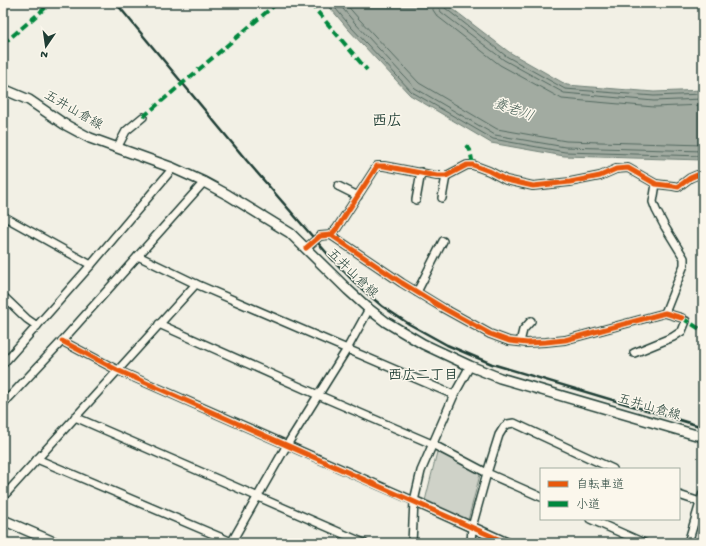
<svg xmlns="http://www.w3.org/2000/svg" width="706" height="546" font-family="'Gochi Hand','Klee One',sans-serif">
	<style>
		.green { fill: #cfd2c8; stroke: #77887e }
		.water { fill: #a2aba1; stroke: #6e7f75 }
		.lines { fill: none; stroke-linecap: round; stroke-linejoin: round }
		.shore { stroke: #536960; stroke-width: 1 }
		.street-casing { stroke: #1f3d34; stroke-width: 10 }
		.secondary-casing { stroke: #1f3d34; stroke-width: 12 }
		.street { stroke: #fbf7ec; stroke-width: 7 }
		.secondary { stroke: #fbf7ec; stroke-width: 9 }
		.rail { stroke: #1f3d34; stroke-width: 2.5 }
		.quiet { stroke: #00873e; stroke-width: 4; stroke-dasharray: 8 4; stroke-linecap: butt }
		.cycleway-casing { stroke: #fbf7ec; stroke-width: 8 }
		.cycleway { stroke: #e8590c; stroke-width: 5 }
		.labels { text-anchor: middle; dominant-baseline: central; stroke-width: 3; stroke-linejoin: round; paint-order: stroke }
		.street-label { font-size: 13px; fill: #1f3d34; stroke: #fbf7ec }
		.water-label { font-size: 14px; font-style: italic; fill: #465e55; stroke: #fbf7ec }
		.neighbourhood-label { font-size: 14px; font-weight: bold; fill: #1f3d34; stroke: #fbf7ec }
		.quarter-label { font-size: 15px; font-weight: bold; fill: #1f3d34; stroke: #fbf7ec }
	</style>
	<rect width="100%" height="100%" fill="#f2f0e5"/>
	<filter id="ink" filterUnits="userSpaceOnUse"><feTurbulence type="fractalNoise" baseFrequency=".025" numOctaves="2"/><feDisplacementMap in="SourceGraphic" scale="8" xChannelSelector="R" yChannelSelector="G"/><feConvolveMatrix kernelMatrix="1 2 1 2 8 2 1 2 1" color-interpolation-filters="sRGB"/></filter>
	<g filter="url(#ink)">
		<polygon class="green" points="437,452 481,471 468,520 425,501"/>
		<polygon class="water" points="326,3 445,3 509,52 567,85 654,92 703,90 703,160 564,156 491,143 410,95 348,29"/>
		<g class="lines">
			<g class="shore">
				<polyline points="331,3 351,27 412,92 493,139 565,152 703,156"/>
				<polyline points="338,3 355,23 415,88 495,135 565,147 703,151"/>
				<polyline points="345,3 359,19 419,83 497,129 566,141 703,145"/>
				<polyline points="432,3 433,10 437,16 500,65 562,99 654,107 703,105"/>
				<polyline points="438,3 439,8 441,12 504,60 564,93 654,101 703,99"/>
				<polyline points="443,3 445,8 506,56 565,89 654,96 703,94"/>
			</g>
			<g class="street-casing">
				<g id="street">
					<polyline points="117,148 126,131 143,117"/>
					<polyline points="656,184 653,202 656,210 665,227 684,258 684,265 665,313"/>
					<polyline points="338,186 358,196"/>
					<polyline points="442,198 446,176"/>
					<polyline points="416,200 421,172"/>
					<polyline points="3,216 91,265"/>
					<polyline points="331,235 402,283 443,308 490,334 509,341 527,343 546,342 565,340 665,313 682,318"/>
					<polyline points="306,248 320,236 331,235 337,228 377,166 384,166 437,176 446,176 467,165 473,165 489,171 506,180 533,186 570,182 600,176 616,169 628,168 656,184 673,186 678,187 690,178 697,175 703,177"/>
					<polyline points="138,256 196,284 454,395"/>
					<polyline points="417,292 443,241"/>
					<polyline points="3,296 27,319 37,326"/>
					<polyline points="159,324 318,395 432,444 487,473 541,497"/>
					<polyline points="62,341 117,370 414,501"/>
					<polyline points="520,342 523,330 531,321"/>
					<polyline points="634,353 673,337 682,331 686,321"/>
					<polyline points="3,364 91,265 173,168"/>
					<polyline points="3,404 62,341 204,182"/>
					<polyline points="75,417 364,543"/>
					<polyline points="37,459 234,543"/>
					<polyline points="679,495 703,503"/>
					<polyline points="3,497 196,284"/>
					<polyline points="590,519 644,543"/>
					<polyline points="231,543 287,445 347,349 369,309"/>
					<polyline points="412,543 414,501 421,471 454,395 470,366"/>
					<polyline points="471,543 472,527 487,473 499,435 504,427 508,424 514,423 613,469"/>
					<polyline points="688,543 703,493"/>
				</g>
			</g>
			<g class="secondary-casing">
				<g id="secondary">
					<polyline points="3,89 29,100 64,124 90,138 173,168 204,182 228,195 290,233 348,290 369,309 386,322 423,344 470,366 500,378 703,437"/>
					<polyline points="414,501 507,543"/>
					<polyline points="3,520 56,543"/>
				</g>
			</g>
			<use href="#street" class="street"/>
			<use href="#secondary" class="secondary"/>
			<polyline class="rail" points="116,3 247,161 332,259 356,284 382,306 409,324 447,345 492,364 703,427"/>
			<g class="quiet">
				<polyline points="310,3 367,70"/>
				<polyline points="3,44 51,3"/>
				<polyline points="143,117 277,3"/>
				<polyline points="466,145 470,150 473,165"/>
				<polyline points="682,318 703,331"/>
			</g>
			<g class="cycleway-casing">
				<g id="cycleway">
					<polyline points="331,235 402,283 443,308 490,334 509,341 527,343 546,342 565,340 665,313 682,318"/>
					<polyline points="306,248 320,236 331,235 337,228 377,166 384,166 437,176 446,176 467,165 473,165 489,171 506,180 533,186 570,182 600,176 616,169 628,168 656,184 673,186 678,187 690,178 697,175 703,177"/>
					<polyline points="62,341 117,370 507,543"/>
				</g>
			</g>
			<use href="#cycleway" class="cycleway"/>
		</g>
	</g>
	<g class="labels">
		<g class="street-label">
			<text transform="translate(73 111) rotate(30)">五井山倉線</text>
			<text transform="translate(352 274) rotate(44)">五井山倉線</text>
			<text transform="translate(649 408) rotate(16)">五井山倉線</text>
		</g>
		<g class="water-label">
			<text transform="translate(513 111) rotate(20)">養老川</text>
		</g>
		<g class="neighbourhood-label">
			<text x="423" y="376">西広二丁目</text>
		</g>
		<g class="quarter-label">
			<text x="387" y="122">西広</text>
		</g>
	</g>
	<rect width="706" height="546" fill="none" stroke="#fbf7ec" stroke-width="16"/>
	<rect x="8" y="8" width="690" height="530" fill="none" stroke="#1f3d34" stroke-width="1.5" filter="url(#ink)"/>
	<rect x="540" y="468" width="140" height="52" fill="#fbf7ec" stroke="#a3ada2"/>
	<rect x="548" y="481" width="20" height="6" fill="#e8590c" stroke="#a3ada2"/>
	<text x="576" y="488" font-size="12" fill="#1f3d34">自転車道</text>
	<rect x="548" y="501" width="20" height="6" fill="#00873e" stroke="#a3ada2"/>
	<text x="576" y="508" font-size="12" fill="#1f3d34">小道</text>
	<g transform="translate(46 46) rotate(193)" stroke="#fbf7ec" stroke-width="3" paint-order="stroke">
	<path d="M0-3L7 15L0 10L-7 15Z" fill="#1f3d34"/>
	<text y="-6" font-size="11" font-weight="bold" text-anchor="middle" fill="#1f3d34">N</text>
	</g>
</svg>
